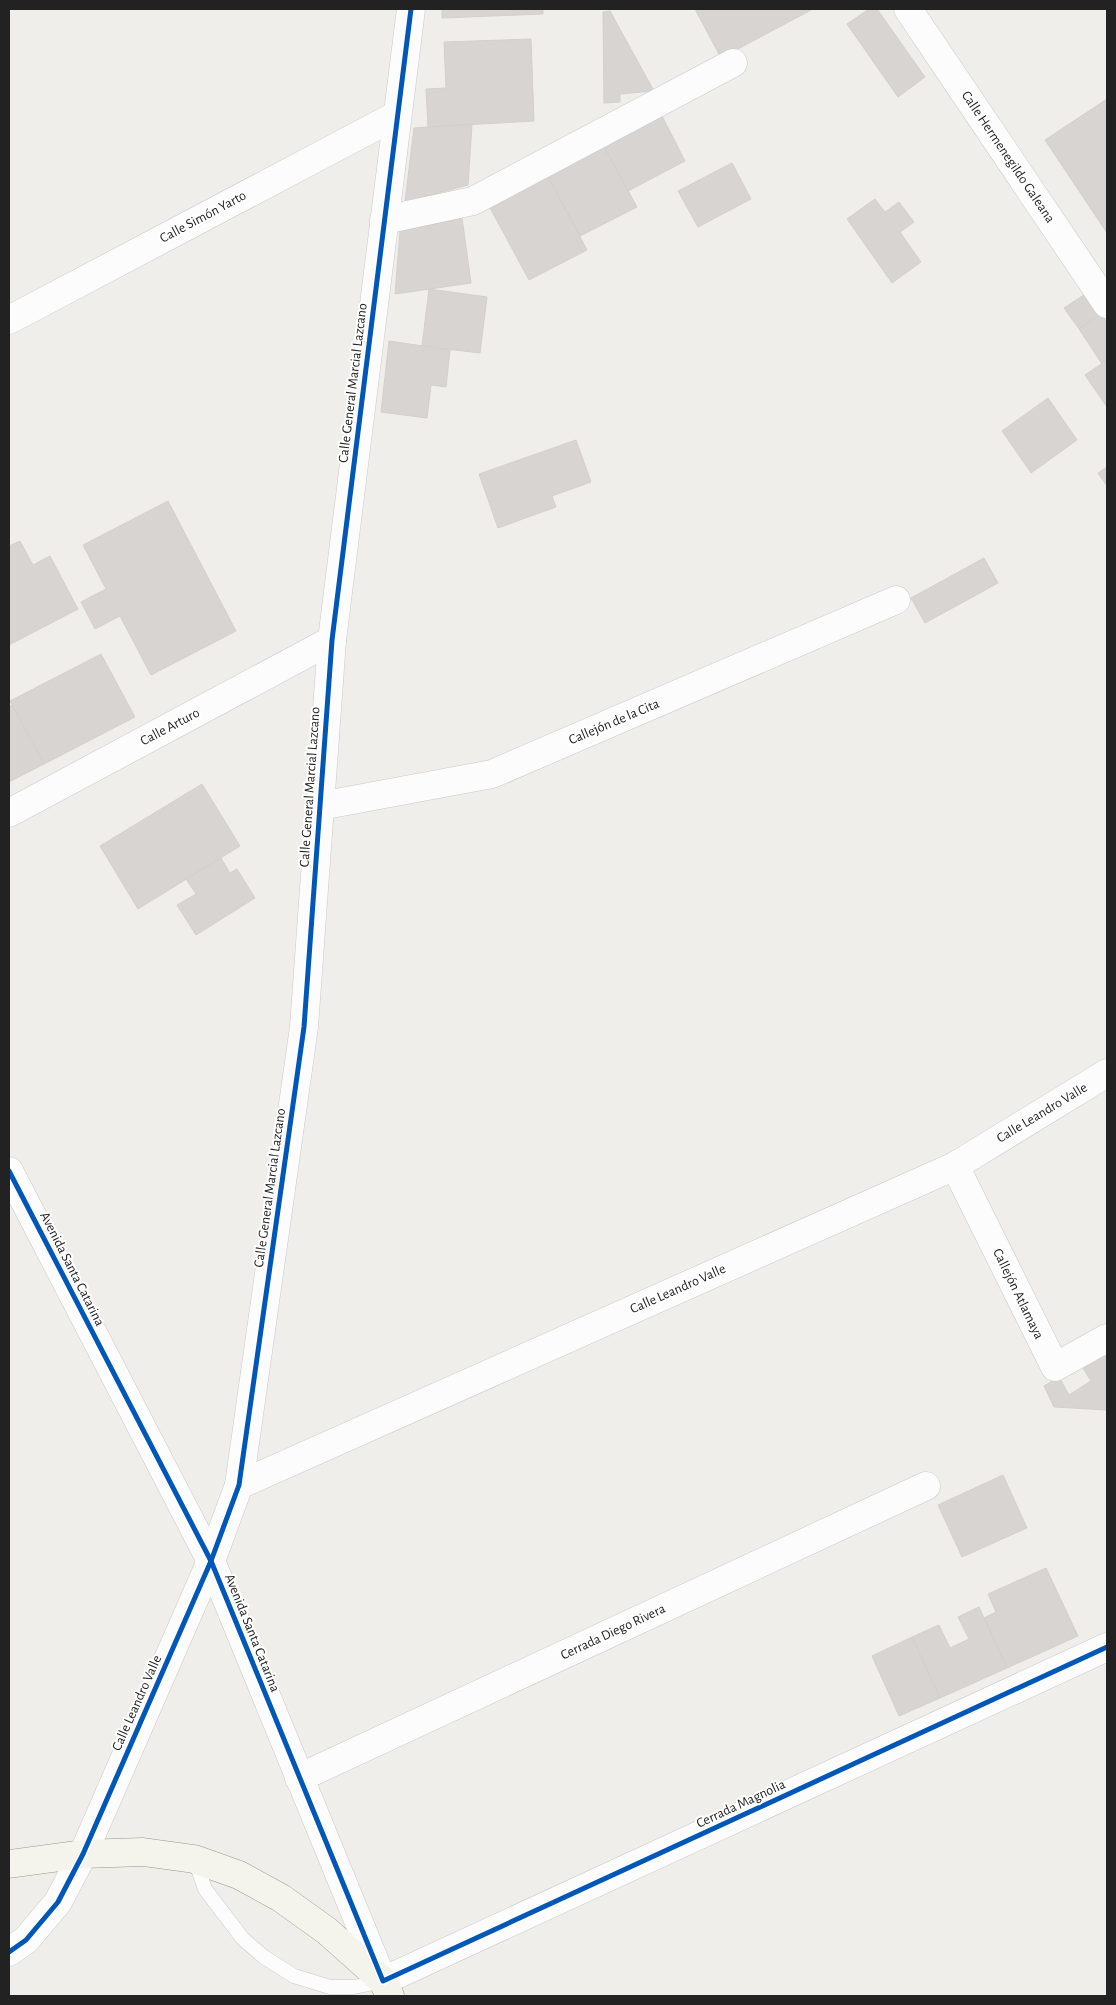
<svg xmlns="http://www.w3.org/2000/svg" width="1116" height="2005" font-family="'Alegreya Sans',sans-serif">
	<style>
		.building { fill: #d7d4d2; stroke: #d3d0cc }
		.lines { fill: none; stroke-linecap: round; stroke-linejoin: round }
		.service-casing { stroke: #c9c8c7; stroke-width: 15 }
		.minor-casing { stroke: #c9c8c7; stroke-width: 29 }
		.secondary-casing { stroke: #999a82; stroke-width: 29 }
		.service { stroke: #fdfcfc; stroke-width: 14 }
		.minor { stroke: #fdfcfc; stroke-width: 28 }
		.secondary { stroke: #f4f4ed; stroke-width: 28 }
		.cycleway-casing { stroke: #fff; stroke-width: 8 }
		.cycleway { stroke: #0057b8; stroke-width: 5 }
		.labels { text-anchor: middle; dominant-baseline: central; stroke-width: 4; stroke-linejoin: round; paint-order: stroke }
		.street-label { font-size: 14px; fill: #222; stroke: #fff }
	</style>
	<rect width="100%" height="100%" fill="#f0eeeb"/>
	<g class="building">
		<polygon points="442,9 543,9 543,14 442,18"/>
		<polygon points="695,9 813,9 721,58"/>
		<polygon points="869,9 877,9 925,77 898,97 847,24"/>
		<polygon points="610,11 654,91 620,94 620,102 604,103 603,12"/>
		<polygon points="531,39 534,121 428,127 426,89 446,88 444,42"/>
		<polygon points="1107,99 1107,233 1045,140"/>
		<polygon points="661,114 685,161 628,191 603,145"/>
		<polygon points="472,124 468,185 405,202 414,128"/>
		<polygon points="603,145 637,207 580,236 547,175"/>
		<polygon points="732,163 751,199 698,227 678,191"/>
		<polygon points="547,175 587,250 529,280 489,206"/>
		<polygon points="875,199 885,212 899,202 914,222 900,232 921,262 892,283 847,219"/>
		<polygon points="462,218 471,283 395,294 400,231"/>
		<polygon points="429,289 487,297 480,353 422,346"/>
		<polygon points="1087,293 1101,314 1079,329 1064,308"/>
		<polygon points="1101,314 1107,323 1107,360 1102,364 1079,329"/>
		<polygon points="389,341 450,350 446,387 431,385 427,418 381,412"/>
		<polygon points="1107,360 1107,407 1085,375"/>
		<polygon points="1048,398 1077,440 1031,473 1002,431"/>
		<polygon points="576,440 591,482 552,496 556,507 498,528 479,474"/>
		<polygon points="1107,467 1107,486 1098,473"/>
		<polygon points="168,501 236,631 151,675 120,616 95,629 81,602 106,589 83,545"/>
		<polygon points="20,541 33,565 50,556 78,609 9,645 9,546"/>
		<polygon points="984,558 998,583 925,623 911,598"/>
		<polygon points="101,654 135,717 44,764 10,701"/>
		<polygon points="12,705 44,764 9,782 9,707"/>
		<polygon points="202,784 240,846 138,909 100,846"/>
		<polygon points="221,858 230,873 237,869 255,898 196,935 177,905 196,894 186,879"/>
		<polygon points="1107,1346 1107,1410 1054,1407 1044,1386 1059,1377 1069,1395 1091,1381 1080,1363"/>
		<polygon points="1003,1475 1027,1528 962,1557 938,1505"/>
		<polygon points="1046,1568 1078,1636 1007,1668 984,1618 996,1612 988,1594"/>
		<polygon points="979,1607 1007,1668 940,1698 912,1637 939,1625 950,1648 969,1639 958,1617"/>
		<polygon points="912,1637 940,1698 899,1716 872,1656"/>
	</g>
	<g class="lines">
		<g class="service-casing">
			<polyline id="service" points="195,1860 205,1889 243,1939 264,1957 294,1976 330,1987 354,1987 383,1981"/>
		</g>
		<g class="minor-casing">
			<g id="minor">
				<polyline points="908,9 1107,304"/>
				<polyline points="384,220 473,201 733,63"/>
				<polyline points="9,320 397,115"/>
				<polyline points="320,806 492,774 896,600"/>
				<polyline points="9,813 332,640"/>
				<polyline points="955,1166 1055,1367 1107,1338"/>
				<polyline points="9,1171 211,1561 383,1981 1107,1647"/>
				<polyline points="239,1485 955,1166 1107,1073"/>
				<polyline points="299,1778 926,1486"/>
				<polyline points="9,1952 26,1940 58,1902 83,1854 211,1561 239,1485 304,1027 332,640 411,9"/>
			</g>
		</g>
		<g class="secondary-casing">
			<polyline id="secondary" points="9,1864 83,1854 143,1852 194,1859 239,1875 281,1898 327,1931 383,1981 390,1996"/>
		</g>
		<use href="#service" class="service"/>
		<use href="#minor" class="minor"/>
		<use href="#secondary" class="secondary"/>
		<g class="cycleway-casing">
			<g id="cycleway">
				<polyline points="9,1171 211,1561 383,1981 1107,1647"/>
				<polyline points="9,1952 26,1940 58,1902 83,1854 211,1561 239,1485 304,1027 332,640 411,9"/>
			</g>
		</g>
		<use href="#cycleway" class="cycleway"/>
	</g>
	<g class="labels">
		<g class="street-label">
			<text transform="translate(1008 157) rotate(56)">Calle Hermenegildo Galeana</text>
			<text transform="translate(203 217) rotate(-28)">Calle Simón Yarto</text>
			<text transform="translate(353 383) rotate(-83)">Calle General Marcial Lazcano</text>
			<text transform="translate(614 722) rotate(-23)">Callejón de la Cita</text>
			<text transform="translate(170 727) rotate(-28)">Calle Arturo</text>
			<text transform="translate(310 787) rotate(-86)">Calle General Marcial Lazcano</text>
			<text transform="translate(1042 1113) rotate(-31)">Calle Leandro Valle</text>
			<text transform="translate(270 1188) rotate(-82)">Calle General Marcial Lazcano</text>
			<text transform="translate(72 1269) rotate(63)">Avenida Santa Catarina</text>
			<text transform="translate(678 1289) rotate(-24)">Calle Leandro Valle</text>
			<text transform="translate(1018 1294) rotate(64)">Callejón Atlamaya</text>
			<text transform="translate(613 1632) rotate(-25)">Cerrada Diego Rivera</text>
			<text transform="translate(252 1633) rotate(68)">Avenida Santa Catarina</text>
			<text transform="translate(137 1703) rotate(-66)">Calle Leandro Valle</text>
			<text transform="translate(741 1804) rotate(-25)">Cerrada Magnolia</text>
		</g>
	</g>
	<rect width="1116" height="2005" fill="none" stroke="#222222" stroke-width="20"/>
</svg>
